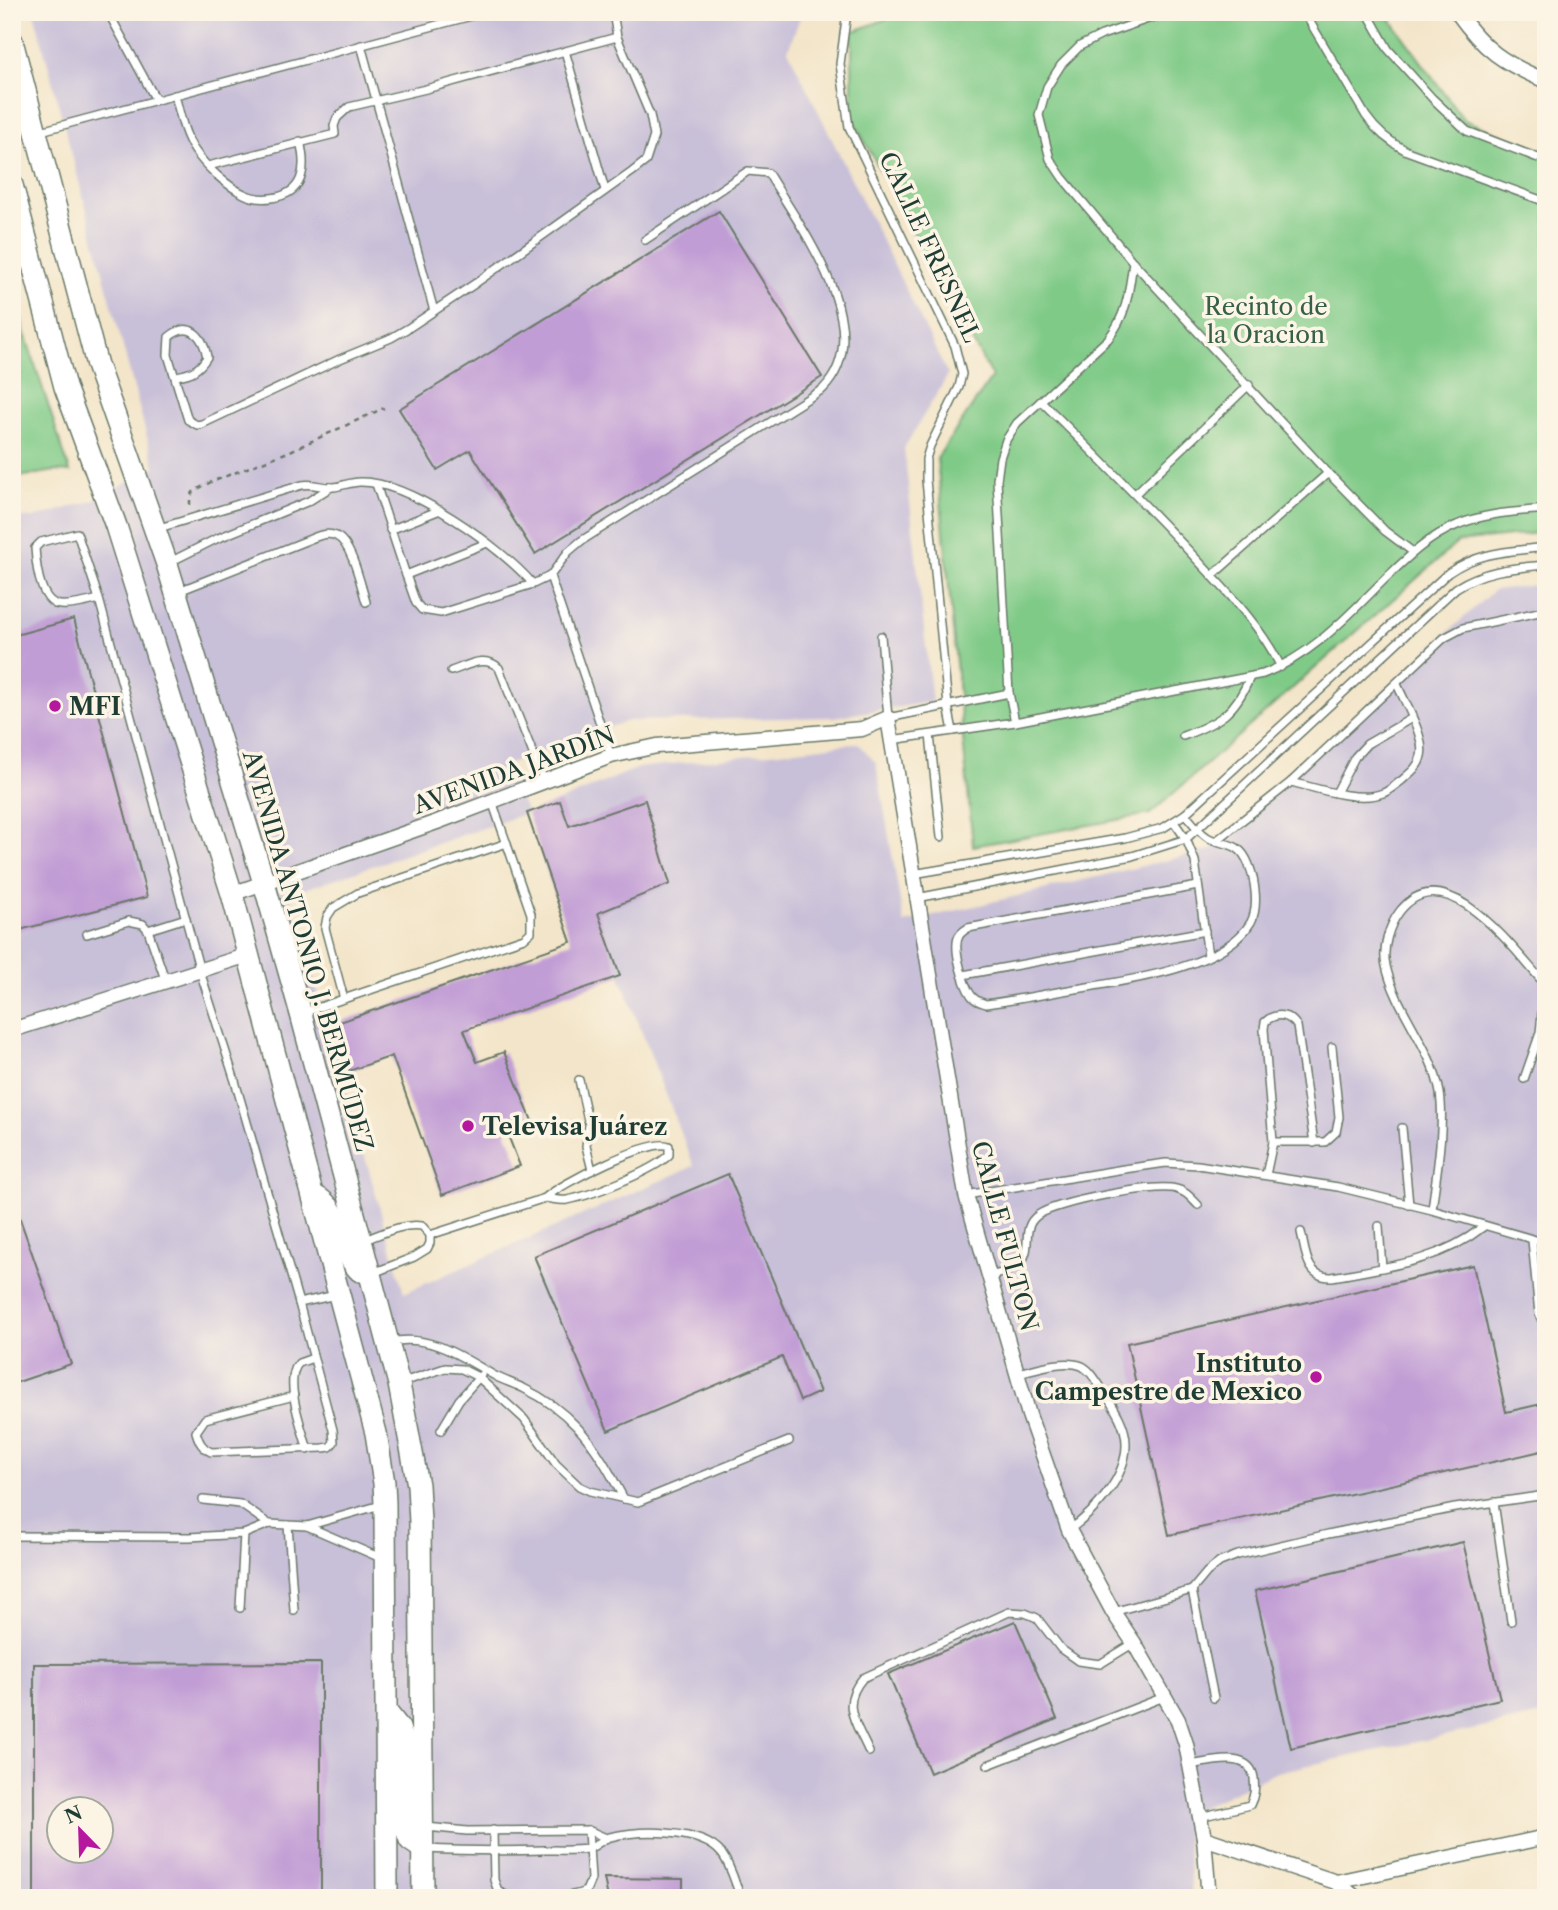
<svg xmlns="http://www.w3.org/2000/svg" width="1558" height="1910" font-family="'Libre Caslon Text',serif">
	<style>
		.industrial { fill: #c8bfd8; fill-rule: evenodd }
		.green { fill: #7fca87; stroke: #4f845e; stroke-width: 2 }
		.building { fill: #c19dd5; fill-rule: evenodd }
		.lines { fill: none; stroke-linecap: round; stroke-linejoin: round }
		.service-casing { stroke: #697868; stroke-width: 10 }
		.minor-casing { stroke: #697868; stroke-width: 17 }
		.primary-casing { stroke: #697868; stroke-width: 24 }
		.path { stroke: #697868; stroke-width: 2.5; stroke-dasharray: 5 5; stroke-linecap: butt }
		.service { stroke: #fff; stroke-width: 7 }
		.minor { stroke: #fff; stroke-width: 14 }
		.primary { stroke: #fff; stroke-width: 21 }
		.poi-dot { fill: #b5179e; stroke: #fcf5e5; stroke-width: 2.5 }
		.labels { text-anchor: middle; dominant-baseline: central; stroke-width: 7; stroke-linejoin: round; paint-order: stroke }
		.street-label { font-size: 24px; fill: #1f3d34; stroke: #fcf5e5 }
		.park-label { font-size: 24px; fill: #376049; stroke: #fcf5e5 }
		.poi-label { font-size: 24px; font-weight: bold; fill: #1f3d34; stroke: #fcf5e5; text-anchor: start }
	</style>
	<rect width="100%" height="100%" fill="#fcf5e5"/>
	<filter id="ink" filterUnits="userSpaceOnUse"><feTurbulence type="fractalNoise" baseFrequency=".0143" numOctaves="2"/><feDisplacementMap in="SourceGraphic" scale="14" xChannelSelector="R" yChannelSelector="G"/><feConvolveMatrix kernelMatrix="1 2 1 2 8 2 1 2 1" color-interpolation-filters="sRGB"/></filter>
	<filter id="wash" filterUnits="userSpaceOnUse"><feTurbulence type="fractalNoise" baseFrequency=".00686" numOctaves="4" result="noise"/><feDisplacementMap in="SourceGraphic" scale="28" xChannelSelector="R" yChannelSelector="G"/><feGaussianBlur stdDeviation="1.57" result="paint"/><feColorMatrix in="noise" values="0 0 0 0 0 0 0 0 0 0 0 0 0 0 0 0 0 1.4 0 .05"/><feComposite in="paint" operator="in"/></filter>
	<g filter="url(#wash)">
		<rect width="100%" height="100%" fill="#f3e5c9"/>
		<path class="industrial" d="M34,12H802L788,50L948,375L904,448L932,702L833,717L627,721L505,765L527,813L290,894L404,1293L694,1166L620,976L560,801L638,768L858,743L876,763L904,923L1210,850L1494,590L1546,584V1714L1277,1772L1185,1815L1192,1898H12V517L34,518L92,501L155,467ZM60,1808H102V1850H60Z"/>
		<g class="green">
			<polygon points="905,12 1385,12 1464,120 1546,152 1546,532 1458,542 1150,814 973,846 937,458 992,377 852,118 852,32"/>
			<polygon points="12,284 24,331 70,472 55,471 12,478"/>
		</g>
		<g id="blocks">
			<g class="building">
				<polygon points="719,211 822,377 535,554 470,450 437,470 399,409"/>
				<polygon points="74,619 147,897 12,932 12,636"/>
				<polygon points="645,800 670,884 598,913 620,976 464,1030 477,1062 504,1052 532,1121 506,1130 520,1166 442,1195 392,1056 349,1071 334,1024 571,942 527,813 560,801 569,826"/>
				<polygon points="728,1174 820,1392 800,1401 782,1357 608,1431 534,1256"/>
				<polygon points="12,1202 14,1202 71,1364 12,1384"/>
				<polygon points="1473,1265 1506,1412 1546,1403 1546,1450 1169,1535 1127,1343"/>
				<polygon points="1463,1542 1500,1699 1291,1748 1255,1591"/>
				<polygon points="1015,1621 1057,1719 930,1773 888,1674"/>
				<path d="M321,1663V1898H34V1664ZM60,1809H102V1851H60Z"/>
				<polygon points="604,1878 683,1879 683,1898 608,1898"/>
			</g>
		</g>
	</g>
	<g filter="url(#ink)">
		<use href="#blocks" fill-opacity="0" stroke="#697868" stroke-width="2"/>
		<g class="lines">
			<g class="service-casing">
				<g id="service">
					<polyline points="108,12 156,100"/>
					<polyline points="847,12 840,64 849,127 955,346 962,374 959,387 930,446 926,459 926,480 948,706 953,731"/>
					<polyline points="1168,12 1102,35 1080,46 1061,65 1047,87 1039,115 1050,159 1062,177 1133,262 1328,473 1385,531 1413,552"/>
					<path d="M1304,12L1366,116C1377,132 1389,142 1407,151L1546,202"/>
					<polyline points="1367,12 1388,49 1432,98 1467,131 1546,161"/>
					<polyline points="361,45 434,311"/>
					<polyline points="565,51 605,190"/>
					<path d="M175,95C180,114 184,135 195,151C206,167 227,186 244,194C252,198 263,199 271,198C304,194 307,169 300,141"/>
					<polyline points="37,132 486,12"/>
					<polyline points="208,166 335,134 334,126 337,118 349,107 426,89 617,37"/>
					<path d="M176,376C191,374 199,370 207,357C203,335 189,320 169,337L168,355L188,420L197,425L202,424L340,359L391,338L410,327L476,283L632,172L646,161L654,136L650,115L617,37L613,12"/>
					<path d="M1041,401C1091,450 1140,499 1188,550C1222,587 1259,622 1281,667"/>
					<polyline points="376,484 406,575 416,603 422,610 441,613 533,584"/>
					<polyline points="1135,494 1249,385"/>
					<path d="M156,529L302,485C313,483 323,488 334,487C342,486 351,482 360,482C410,481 501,547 533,584L550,576L568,552L581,541L823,389C880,331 800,227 768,173L748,171L645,240"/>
					<polyline points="390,530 440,510"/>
					<polyline points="168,563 216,539 309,501 331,487"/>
					<polyline points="406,575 487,543"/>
					<polyline points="550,576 611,756"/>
					<polyline points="1212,576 1328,473"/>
					<path d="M179,591L308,540C317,536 327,532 336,536C352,543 361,586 366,602"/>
					<path d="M99,599L77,533L41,542L35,548C36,564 39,596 55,604C66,608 88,602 99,599L200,971L235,1081L299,1303L336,1295"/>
					<polyline points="881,636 888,718 1009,693"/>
					<path d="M451,671C467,666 485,654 499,668L544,781"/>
					<path d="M1015,722L1009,693L997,480L1000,458L1006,440L1017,423L1108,339C1127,315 1129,292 1133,262"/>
					<polyline points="930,735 941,837"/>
					<path d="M1183,736C1220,722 1235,713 1250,677"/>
					<path d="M891,740L1015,722L1263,674C1315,654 1350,613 1388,576C1409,556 1430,536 1457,525C1484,513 1516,512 1546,509"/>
					<path d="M1291,782C1316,788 1359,803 1383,793C1389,791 1395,785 1401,781C1409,774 1419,767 1421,756C1426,738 1404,701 1397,684"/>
					<polyline points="1336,793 1355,757 1367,744 1412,718"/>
					<path d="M1185,814C1192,822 1198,831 1207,837C1224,847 1239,839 1249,865C1255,880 1259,907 1251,922C1224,969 1124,981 1075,989C1046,994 1016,1000 986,1004C980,1002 975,1001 971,995C964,985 952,947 959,936C961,932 965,930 968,928L1198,886"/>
					<polyline points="1174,822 1186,839 1195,861 1208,956"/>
					<polyline points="1216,841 1291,782 1444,638 1463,628 1539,612"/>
					<path d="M913,874L1125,838L1163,828L1185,814L1448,573C1480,551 1508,552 1546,547"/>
					<path d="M917,898L1132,856L1186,839L1456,588C1484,570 1513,568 1546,565"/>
					<polyline points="148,930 186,918"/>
					<polyline points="87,934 129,921 143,924 148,930 166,982"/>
					<polyline points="963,975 1205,931"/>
					<polyline points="344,999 325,928 327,917 333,908 358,893 507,843"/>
					<polyline points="305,1012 524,938 531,932 531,914 492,801"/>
					<polyline points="579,1080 589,1125 586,1146 592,1170"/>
					<polyline points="1402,1128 1409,1205"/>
					<polyline points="1273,1142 1325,1142 1336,1132 1339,1117 1332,1047"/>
					<path d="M1266,1175L1273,1142L1264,1029L1265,1022C1276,1012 1289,1014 1297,1026L1314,1143"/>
					<polyline points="966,1195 1124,1169 1166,1163 1198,1165 1338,1187 1432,1210 1546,1243"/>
					<path d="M1432,1210C1436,1176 1445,1127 1440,1093C1432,1047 1396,1011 1386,966C1382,949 1389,925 1400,911C1446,853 1516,953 1545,984L1540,1033L1524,1079"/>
					<polyline points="1379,1226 1382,1268"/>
					<path d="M1301,1232C1306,1253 1306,1278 1332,1277C1386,1267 1439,1262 1483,1227"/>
					<path d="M430,1235L545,1198C553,1199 560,1201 567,1200C590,1196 653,1171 669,1155V1146C652,1137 560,1184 545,1198"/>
					<polyline points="1532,1240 1539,1314 1546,1329"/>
					<path d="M362,1241C381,1234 402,1223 422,1226L430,1235V1243L427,1249L414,1257L373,1273"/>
					<path d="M989,1276C1050,1264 1012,1234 1038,1215C1056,1202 1155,1183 1176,1189C1186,1191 1191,1198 1198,1205"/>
					<path d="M391,1342C430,1333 463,1358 495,1376C505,1381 515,1384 525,1389C544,1398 562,1411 577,1427C597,1448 610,1473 624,1499"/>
					<path d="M1018,1373C1036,1369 1064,1359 1082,1366C1092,1371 1099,1385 1106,1395C1115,1409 1126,1426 1126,1443C1127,1477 1095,1512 1069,1530"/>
					<polyline points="403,1382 445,1368 462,1369 478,1377 524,1419 556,1464 579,1486 590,1491 638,1502 789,1441"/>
					<path d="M294,1396L205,1419L196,1432C199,1442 202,1448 211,1452L323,1448L330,1447L334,1442L333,1430L299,1303"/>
					<polyline points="441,1430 459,1400 481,1375"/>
					<path d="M308,1450C302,1429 283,1379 299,1363L313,1358"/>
					<polyline points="203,1500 240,1504 269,1524"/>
					<polyline points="1494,1502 1511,1621"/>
					<polyline points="288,1525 294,1610"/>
					<polyline points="307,1526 383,1559"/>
					<polyline points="12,1536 189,1537 244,1534 269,1524 307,1526 381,1505"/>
					<polyline points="1192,1590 1214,1698"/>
					<polyline points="240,1608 244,1534"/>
					<polyline points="1113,1612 1192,1590 1207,1572 1220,1562 1238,1555 1328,1534 1455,1508 1546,1495"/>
					<path d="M869,1752C857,1724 839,1705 863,1678L1009,1612L1025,1613L1037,1618L1061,1649L1078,1661L1100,1664L1134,1643"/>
					<polyline points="988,1765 1164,1697"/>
					<path d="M1190,1765C1210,1762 1250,1750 1254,1778C1255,1789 1255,1795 1250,1805L1200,1817"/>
					<polyline points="426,1827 467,1831 588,1830 606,1838"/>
					<path d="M493,1830L494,1880L498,1891C513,1903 570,1899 586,1891L591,1879L588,1830"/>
					<path d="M426,1849C466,1851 505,1851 544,1850C558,1850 573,1851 587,1849C595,1848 601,1839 610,1837C639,1830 701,1828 722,1854C731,1866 735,1883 741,1898"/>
				</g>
			</g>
			<g class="minor-casing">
				<g id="minor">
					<path d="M1457,12C1484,50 1503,63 1546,81"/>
					<polyline points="232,894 437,822 611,756 657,746 862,729 888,718 966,1195 1029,1415 1069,1530 1113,1612 1134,1643 1178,1720 1186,1744 1204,1838 1209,1898"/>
					<polyline points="12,1030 248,955"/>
					<polyline points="1204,1838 1336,1882 1356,1898"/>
					<polyline points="1336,1882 1546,1837"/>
				</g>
			</g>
			<g class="primary-casing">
				<g id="primary">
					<polyline points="12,41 97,365 167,564 264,883 301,1014 399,1384 418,1485 420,1522 423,1898"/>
					<polyline points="12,185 65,387 116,526 232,894 376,1433 384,1483 385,1504 387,1898"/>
					<path d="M315,1196C345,1211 338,1251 360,1271"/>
					<polyline points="388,1714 399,1728 403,1742 406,1829 410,1840 423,1849"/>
				</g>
			</g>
			<polyline class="path" points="190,505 190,497 194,491 211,482 288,452 384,408"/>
			<use href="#service" class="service"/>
			<use href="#minor" class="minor"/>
			<use href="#primary" class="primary"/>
		</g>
	</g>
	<g class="poi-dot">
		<circle cx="55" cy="706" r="7"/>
		<circle cx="468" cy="1126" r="7"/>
		<circle cx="1316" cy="1377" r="7"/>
	</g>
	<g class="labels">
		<g class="street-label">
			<text transform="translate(930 247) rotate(65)">CALLE FRESNEL</text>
			<text transform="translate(514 770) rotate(-20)">AVENIDA JARDÍN</text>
			<text transform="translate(308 951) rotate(74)">AVENIDA ANTONIO J. BERMÚDEZ</text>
			<text transform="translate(1005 1236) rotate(75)">CALLE FULTON</text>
		</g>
		<g class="park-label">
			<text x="1266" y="306">Recinto de<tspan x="1266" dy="28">la Oracion</tspan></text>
		</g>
		<g class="poi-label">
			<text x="69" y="706">MFI</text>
			<text x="482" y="1126">Televisa Juárez</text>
			<text x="1302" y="1363" text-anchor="end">Instituto<tspan x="1302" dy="28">Campestre de Mexico</tspan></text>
		</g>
	</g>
	<rect width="1558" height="1910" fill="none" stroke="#fcf5e5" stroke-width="42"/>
	<g transform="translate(80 1830) rotate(337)"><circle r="33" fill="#fcf5e5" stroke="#a4ab9e" stroke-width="2"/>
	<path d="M0-5L12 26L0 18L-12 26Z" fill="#b5179e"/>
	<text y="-10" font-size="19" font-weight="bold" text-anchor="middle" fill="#1f3d34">N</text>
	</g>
</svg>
